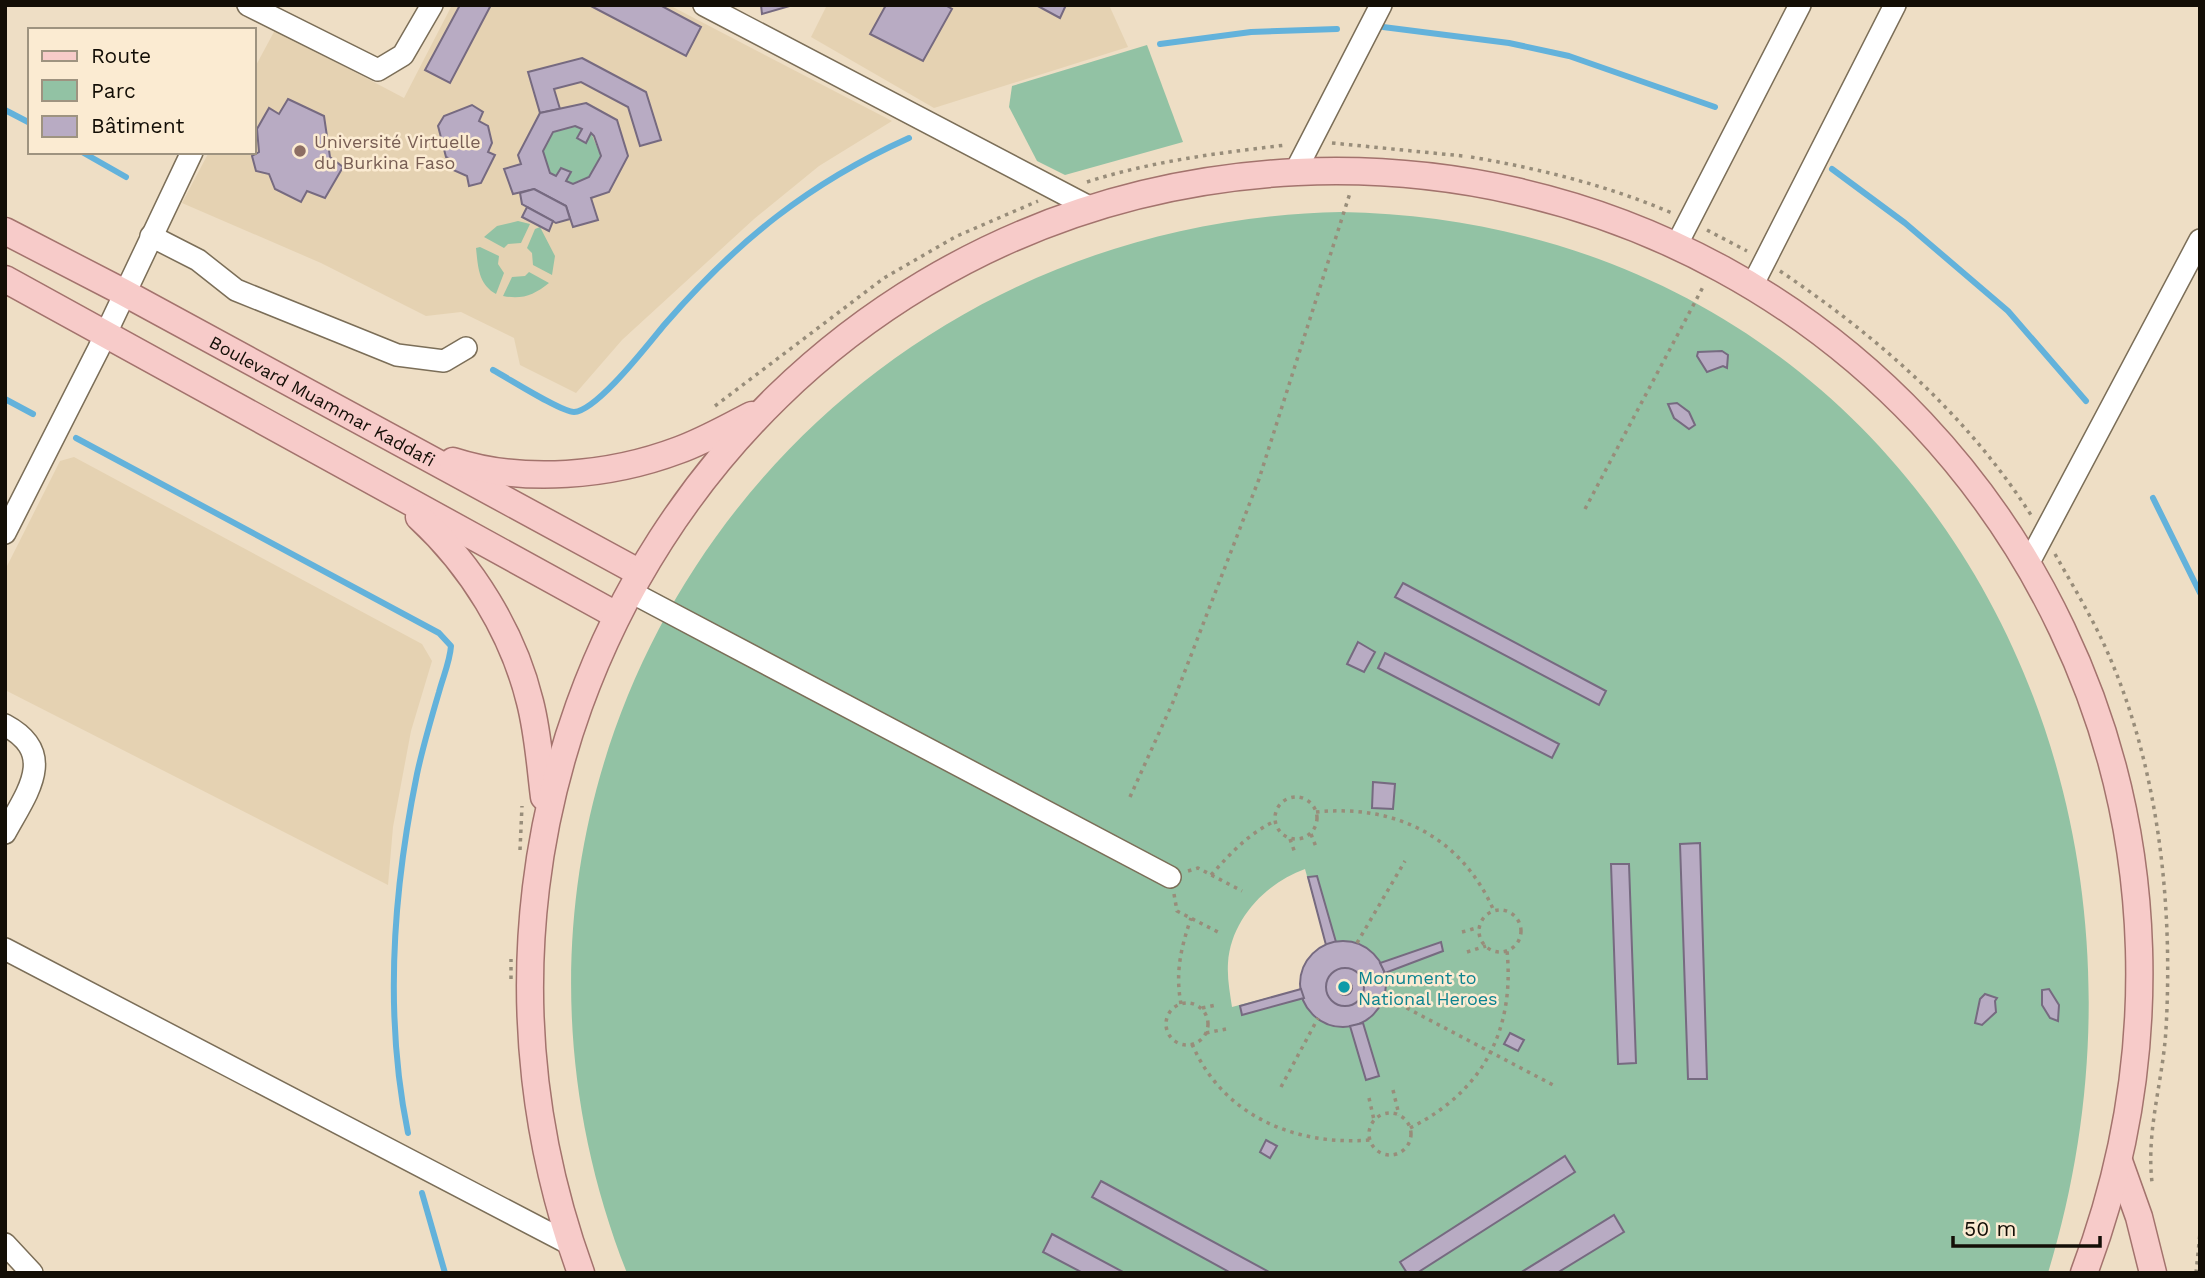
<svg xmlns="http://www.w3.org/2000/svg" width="2205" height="1278" font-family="'Work Sans',sans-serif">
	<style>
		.built { fill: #e5d2b2 }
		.green { fill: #92c2a4; fill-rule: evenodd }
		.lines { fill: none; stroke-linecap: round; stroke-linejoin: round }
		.stream { stroke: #63b2db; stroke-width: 6 }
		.building { fill: #b8abc3; stroke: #766a80; stroke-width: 2; fill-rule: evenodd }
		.minor-casing { stroke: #7b6e58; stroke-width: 24 }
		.major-casing { stroke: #a3736d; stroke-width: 29 }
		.path { stroke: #988d7a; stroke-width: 3.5; stroke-dasharray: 3.5 5; stroke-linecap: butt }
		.minor { stroke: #fff; stroke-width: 21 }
		.major { stroke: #f7cbc9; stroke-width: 26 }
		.education-dot { fill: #8d6e63; stroke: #fbebd2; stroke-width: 2.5 }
		.culture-dot { fill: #0f9aa8; stroke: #fbebd2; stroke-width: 2.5 }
		.labels { text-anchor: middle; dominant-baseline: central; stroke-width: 5; stroke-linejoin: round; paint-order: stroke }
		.education-label { font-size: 18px; fill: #785e54; stroke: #fbebd2; text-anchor: start }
		.street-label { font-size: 18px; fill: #130e06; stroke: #fbebd2 }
		.culture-label { font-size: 18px; fill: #0d838f; stroke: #fbebd2; text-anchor: start }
	</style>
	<rect width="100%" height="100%" fill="#eedec5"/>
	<g class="built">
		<polygon points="452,5 669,5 892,121 819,166 754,219 622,340 576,393 520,365 514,338 461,312 426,316 321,263 182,203 209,152 254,152 254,69 275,30 404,98"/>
		<polygon points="827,5 1109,5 1128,47 934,108 811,37"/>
		<polygon points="74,457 422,644 432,661 411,731 393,827 388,885 5,690 5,570 60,461"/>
	</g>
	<g class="green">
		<polygon points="1147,45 1183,142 1065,175 1037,161 1009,107 1012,86"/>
		<polygon points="575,126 582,129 577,138 586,142 591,133 601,156 589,177 573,184 566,181 570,172 561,168 556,176 550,173 543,151 553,132"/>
		<path d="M1341,212C1895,222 2205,757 2048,1273H627C425,761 795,223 1341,212ZM1305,869L1326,944C1308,955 1302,969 1301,989L1232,1007C1230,993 1227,978 1228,963C1231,919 1266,883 1305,869Z"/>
		<polygon points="518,221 530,224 521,243 508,244 504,248 484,237 497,226"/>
		<polygon points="540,227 555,256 552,275 533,265 532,253 527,248 535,229"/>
		<path d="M480,247L499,256L498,264L504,273L496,294C478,284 478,266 476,248Z"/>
		<path d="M529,272L549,283C534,295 522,300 503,296L512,277L525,276Z"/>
	</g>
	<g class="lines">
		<g class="stream">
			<polyline points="1383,27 1509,43 1569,56 1715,107"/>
			<polyline points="1160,44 1251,32 1337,29"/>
			<polyline points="5,110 30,123"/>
			<polyline points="82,152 126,177"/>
			<polyline points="1832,169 1905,223 2008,311 2086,401"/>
			<path d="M493,370C508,378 561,412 574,412C597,411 649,343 665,324C737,241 809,183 909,138"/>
			<polyline points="5,399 33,414"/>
			<path d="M76,438L439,633L451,646C450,661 443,677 439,692C431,719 423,746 417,774C393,891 384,1016 408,1133"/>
			<polyline points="2153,498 2200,593"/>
			<polyline points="422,1193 445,1273"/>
		</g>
	</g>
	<g class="building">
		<polygon points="460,5 491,5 450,83 425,70"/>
		<polygon points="589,5 660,5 701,27 686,56"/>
		<polygon points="761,5 793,5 762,14"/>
		<polygon points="886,5 945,5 952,9 923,61 870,34"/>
		<polygon points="1036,5 1066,5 1060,18"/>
		<polygon points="582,58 646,92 661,140 640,146 628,107 581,82 554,89 560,109 540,113 528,72"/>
		<polygon points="288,99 324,116 330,157 343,167 325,198 307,191 301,202 275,189 269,174 256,171 252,156 259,152 257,129 269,108 279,114"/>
		<path d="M586,103L617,120L628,156L609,192L591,198L598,220L573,227L566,206L534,189L513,194L504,169L521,164L518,155L540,113ZM575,126L582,129L577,138L586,143L591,133L594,136L601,156L589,177L573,184L566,181L571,172L561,168L556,176L550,173L543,151L553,132Z"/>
		<polygon points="472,105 483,112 479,121 488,126 492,143 488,152 495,155 481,183 469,186 467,176 451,169 454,161 446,157 438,126 444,116"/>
		<polygon points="534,189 566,206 570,219 556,223 522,204 520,193"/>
		<polygon points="527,207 553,221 549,231 522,217"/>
		<polygon points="1722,351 1728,355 1727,368 1723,366 1707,372 1697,356 1698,352"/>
		<polygon points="1677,403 1689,412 1695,425 1689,429 1674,418 1668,404"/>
		<polygon points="1403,583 1606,691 1599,705 1395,597"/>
		<polygon points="1358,642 1375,652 1364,672 1347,664"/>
		<polygon points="1385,653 1559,744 1552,758 1378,668"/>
		<polygon points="1373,782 1395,784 1393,809 1372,808"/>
		<polygon points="1700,843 1707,1079 1688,1079 1680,844"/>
		<polygon points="1611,864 1629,864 1636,1063 1618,1064"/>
		<polygon points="1317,876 1336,942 1326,945 1308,877"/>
		<circle cx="1343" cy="984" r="43"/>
		<polygon points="1441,942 1443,951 1385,973 1380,963"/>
		<circle cx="1345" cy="987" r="19"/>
		<circle cx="1345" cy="988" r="7"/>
		<polygon points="1301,989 1304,998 1242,1015 1240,1006"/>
		<polygon points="2049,989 2059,1005 2058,1021 2050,1018 2042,1005 2042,990"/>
		<polygon points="1985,994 1997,998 1995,1001 1996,1012 1982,1025 1975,1023 1980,999"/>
		<polygon points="1363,1023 1379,1076 1366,1080 1350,1026"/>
		<polygon points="1510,1033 1524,1040 1518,1051 1504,1044"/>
		<polygon points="1266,1140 1277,1146 1270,1158 1260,1152"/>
		<polygon points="1565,1156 1575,1172 1417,1273 1407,1273 1400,1262"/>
		<polygon points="1101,1181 1271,1273 1231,1273 1092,1197"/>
		<polygon points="1614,1215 1624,1232 1557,1273 1520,1273"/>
		<polygon points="1052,1234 1125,1273 1083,1273 1043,1252"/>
	</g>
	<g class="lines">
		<g class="minor-casing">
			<g id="minor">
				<polyline points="248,5 378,70 403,55 432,5"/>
				<polyline points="704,5 1093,209"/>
				<polyline points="1295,172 1381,5"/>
				<polyline points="151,236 198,260 236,290 397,355 444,361 466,348"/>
				<polyline points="1676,246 1800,5"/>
				<polyline points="1752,286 1895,5"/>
				<polyline points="5,533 98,350 192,152"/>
				<polyline points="2028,564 2200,240"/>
				<polyline points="629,591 1170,877"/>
				<path d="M5,725C59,754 26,794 5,833"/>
				<polyline points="5,949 570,1244"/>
				<polyline points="5,1244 32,1273"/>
			</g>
		</g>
		<g class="major-casing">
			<g id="major">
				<path id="s1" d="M5,231L123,292L640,573"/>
				<polyline points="5,279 616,615"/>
				<path d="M453,461C524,484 610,476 679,450C704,441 728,427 752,415"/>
				<path d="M419,517C471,565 513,632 530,702C538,733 540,765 544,797"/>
				<polyline points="2119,1161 2139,1217 2153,1273"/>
				<path d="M581,1273C394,758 742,200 1297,172C1445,165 1592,198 1722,269C1871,350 1990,477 2062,629C2159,832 2163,1064 2084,1273"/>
			</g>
		</g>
		<g class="path">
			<polyline points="1332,143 1463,156"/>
			<path d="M1471,157C1541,169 1606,185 1672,213"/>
			<path d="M1087,182C1152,161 1219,153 1286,145"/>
			<polyline points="1707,230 1747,251"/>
			<path d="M1780,271C1878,337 1967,415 2031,515"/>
			<polyline points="715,406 884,278 957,236 1038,201"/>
			<polyline points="1585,509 1704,285"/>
			<path d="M2055,554C2074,588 2095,622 2110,658C2159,772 2173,906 2166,1029C2163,1081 2146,1130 2152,1182"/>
			<polyline points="1130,797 1173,702 1259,479 1350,193"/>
			<circle cx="1296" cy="818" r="21"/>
			<path d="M1316,812C1395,804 1461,836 1494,911"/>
			<polyline points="1311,834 1316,847"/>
			<polyline points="1290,839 1295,853"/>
			<polyline points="520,850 522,806"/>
			<polyline points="1188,871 1198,868 1242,891"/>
			<path d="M1211,875C1231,853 1248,834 1275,821"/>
			<polyline points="1174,894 1177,911 1220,933"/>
			<circle cx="1500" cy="931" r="21"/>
			<polyline points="1462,932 1480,927"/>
			<polyline points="1357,943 1405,861"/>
			<polyline points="1467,952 1486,946"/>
			<polyline points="511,979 511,959"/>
			<polyline points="1384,996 1555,1086"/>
			<circle cx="1187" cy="1024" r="21"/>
			<path d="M1181,1004C1175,972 1181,948 1191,918"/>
			<polyline points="1202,1008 1216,1005"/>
			<polyline points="1206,1033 1226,1029"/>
			<path d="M1192,1044C1223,1116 1295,1146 1370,1140"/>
			<polyline points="1281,1087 1318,1018"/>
			<polyline points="1393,1090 1399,1115"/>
			<polyline points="1369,1098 1374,1120"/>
			<circle cx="1390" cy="1134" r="21"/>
			<path d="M1410,1128C1482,1092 1515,1031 1507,951"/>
			<polyline points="2196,1273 2200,1233"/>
		</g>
		<use href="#minor" class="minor"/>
		<use href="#major" class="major"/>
	</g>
	<circle class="education-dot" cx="300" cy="151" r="7"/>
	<circle class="culture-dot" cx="1344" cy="987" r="7"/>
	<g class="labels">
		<g class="education-label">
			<text x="314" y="141">Université Virtuelle<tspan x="314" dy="21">du Burkina Faso</tspan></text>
		</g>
		<g class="street-label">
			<text stroke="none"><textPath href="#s1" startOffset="360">Boulevard Muammar Kaddafi</textPath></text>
		</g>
		<g class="culture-label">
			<text x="1358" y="977">Monument to<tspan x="1358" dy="21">National Heroes</tspan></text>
		</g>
	</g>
	<rect width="2205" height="1278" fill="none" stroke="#130e06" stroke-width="14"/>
	<rect x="28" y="28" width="228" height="126" fill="#fbebd2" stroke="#9e9380" stroke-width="2"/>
	<rect x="42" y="51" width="35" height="10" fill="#f7cbc9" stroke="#9e9380" stroke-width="2"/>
	<text x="91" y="63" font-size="21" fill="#130e06">Route</text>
	<rect x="42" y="80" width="35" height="21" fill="#92c2a4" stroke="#9e9380" stroke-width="2"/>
	<text x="91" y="98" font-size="21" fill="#130e06">Parc</text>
	<rect x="42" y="116" width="35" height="21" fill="#b8abc3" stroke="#9e9380" stroke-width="2"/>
	<text x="91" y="133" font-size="21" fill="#130e06">Bâtiment</text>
	<path d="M1953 1236v10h147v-10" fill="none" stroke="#130e06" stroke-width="3.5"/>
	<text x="1964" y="1236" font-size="21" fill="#130e06" stroke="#fbebd2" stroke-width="5" paint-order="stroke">50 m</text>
</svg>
